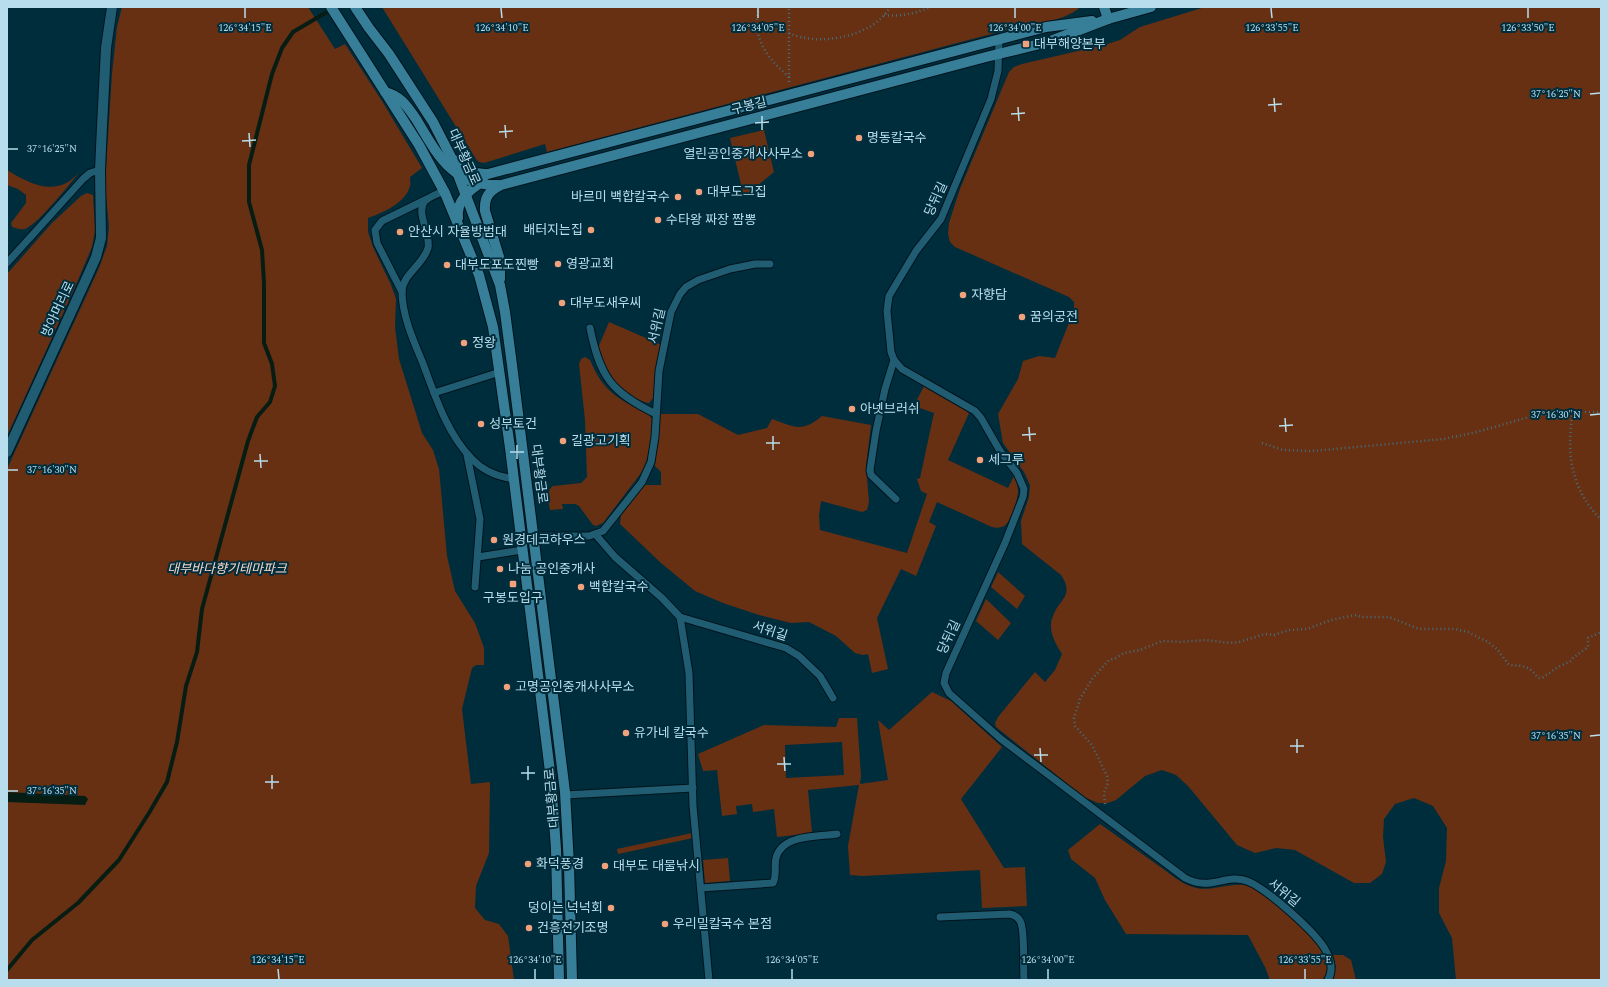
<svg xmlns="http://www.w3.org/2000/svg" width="1608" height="987" font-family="Spectral,'Noto Sans KR',serif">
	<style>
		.green { fill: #683012; fill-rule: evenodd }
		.water { fill: #071d14 }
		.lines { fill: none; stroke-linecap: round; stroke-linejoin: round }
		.stream { stroke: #071d14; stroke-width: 4 }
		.lane-casing { stroke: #00141c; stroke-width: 9 }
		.street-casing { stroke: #00141c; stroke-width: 12 }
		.secondary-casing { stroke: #00141c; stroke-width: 12 }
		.path { stroke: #446e7d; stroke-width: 2.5; stroke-dasharray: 1 3; stroke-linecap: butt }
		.lane { stroke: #205d73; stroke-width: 7 }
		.street { stroke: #205d73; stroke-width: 10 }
		.secondary { stroke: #377e98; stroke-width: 10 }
		.ticks { fill: none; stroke: #b8ddec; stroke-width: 1.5 }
		.poi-dot { fill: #f1a17c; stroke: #002d3c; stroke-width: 1.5 }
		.labels { text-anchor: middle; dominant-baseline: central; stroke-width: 4; stroke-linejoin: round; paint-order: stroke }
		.poi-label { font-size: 13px; fill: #b8ddec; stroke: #002d3c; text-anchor: start }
		.street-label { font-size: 13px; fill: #b8ddec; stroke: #002d3c }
		.park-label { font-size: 13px; font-style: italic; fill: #f4d6c8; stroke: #002d3c }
		.ticks-label { font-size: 10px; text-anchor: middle; fill: #b8ddec; stroke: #002d3c; stroke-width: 4; stroke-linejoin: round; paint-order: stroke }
	</style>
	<rect width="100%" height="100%" fill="#002d3c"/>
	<g class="green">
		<path d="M122,7H308L335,49L345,44L382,101L422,168L410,177C410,180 411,184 410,186C406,203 382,213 368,218V232L373,247L391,285L396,299L395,327L399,359L422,433L433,450L439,469L447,556L455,591L475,623L484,648V665H476L472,668L462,709L471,784L490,782L489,853L476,886L475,908L485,920L499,924L508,936L514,980H7V469L99,268L107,246L109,227L105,184L112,74L117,27Z"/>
		<path d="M382,7H1080C1067,21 1026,26 1006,30L547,152L545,144L484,163L479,162L476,159Z"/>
		<path d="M1205,7H1601V980H1456L1452,938L1439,913V888L1446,861L1447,828L1433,806L1414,798L1395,804L1384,819L1383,837L1386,862L1382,874L1370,883H1354L1295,850L1276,848L1255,853L1237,845L1188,786L1176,775L1162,770L1145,776L1116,800L1108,803H1098L1084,797L996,727L995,723L998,717L1035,672L1045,682L1055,670L1062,654C1055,643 1047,629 1053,616C1059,599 1075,596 1061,575L1022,544L1021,521L1029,497L1030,485L1024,472L1003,443L998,414L1018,379L1023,361L1039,356L1055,358L1074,310V302L1069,297L955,247L950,242L948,234L949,223L960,189L1009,72L1014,67L1022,64L1104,45L1120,40L1140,27Z"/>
		<polygon points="764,130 774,172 744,197 730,138"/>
		<path d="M7,170C25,181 47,194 68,182C72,180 76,175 80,171C71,183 37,225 25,229C20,230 16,228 12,227L11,223L26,203V195L18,189L7,185Z"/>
		<polygon points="87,193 93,195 95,230 92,247 75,287 7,436 7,274 52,223 81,196"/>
		<path d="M609,322L662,345L654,397L649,403C636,402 614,382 606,372C602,365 600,355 598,348Z"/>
		<path d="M585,357L590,360C604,394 620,399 649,415L652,419C652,437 650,457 641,473L603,523L596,526L593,525L579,506L575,504H562L563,509L550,510C549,502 545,492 553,486L581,483L587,477L585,420L579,364L581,359Z"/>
		<path d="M924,386L955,403L969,413L948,460L1008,488L1014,476C1016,481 1018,486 1018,491C1018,499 1011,522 1004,526C1000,528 996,528 992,527L937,502L929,522L936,526L916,576L901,569L877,618L888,669L872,673L868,654L863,655L855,653L836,636L809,622L791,623L759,615L723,603L695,591L661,563L620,524L621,515L645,485H661V472L655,466L659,414H698L738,435L767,428L772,419C794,427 802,433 822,416L871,425L866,466L869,502L867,510L862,512L821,501L819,516L820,530L907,553L927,494L921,491L917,479L920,478L934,413L914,406Z"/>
		<polygon points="998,572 1025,596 1017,609 991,587"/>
		<polygon points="986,599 1011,623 998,640 976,621"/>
		<path d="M932,692L951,701L1002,747L961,799L1004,868L1025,867L1027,906L982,908L980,870L863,876L850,875L848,846L859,785L808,790L812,833L777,837L774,809L753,812L752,804L736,806L737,814L722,816L717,770L703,771L698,754L764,725L836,727L839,718H857L861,776L860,784L888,780L878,720L889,730ZM842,742L844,775L786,778L785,745Z"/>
		<path d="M1100,824C1120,838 1139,852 1159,866C1169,873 1179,882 1190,886C1211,895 1231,879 1252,887C1269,894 1326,945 1328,963C1328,970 1326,975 1322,980H1270L1265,967L1248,935L1126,934L1105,900L1095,878L1071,859L1068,850Z"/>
		<polygon points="692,833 693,838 618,854 617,849"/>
		<polygon points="728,858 730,881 705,883 703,860"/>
		<polygon points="1333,955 1343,955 1351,960 1356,980 1332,980 1336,967"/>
	</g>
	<polygon class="water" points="7,792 85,796 88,799 85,805 7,802"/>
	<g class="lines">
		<polyline class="stream" points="7,970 32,940 78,903 119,860 149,813 167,782 177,742 186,686 197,652 202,609 248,441 257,417 270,402 275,386 272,364 264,343 264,283 262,250 249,202 249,165 272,74 282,48 293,32 332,9"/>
		<g class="lane-casing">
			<g id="lane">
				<path d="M999,39L998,71L991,99L941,219L916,251L889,296L887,311L891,352L894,360L902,369L975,411L981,418L1000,451L1017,473L1024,489L1023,497L1005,543L946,673L944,683L949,693L1001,739L1185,878C1211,892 1225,873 1247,881C1266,888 1317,933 1326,951C1331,960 1333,971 1328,980"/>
				<path d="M444,191C438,194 430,196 425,201C415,212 431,233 428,248C423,265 403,274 402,291C402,315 413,340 422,361C435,395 446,432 471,458C482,470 498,477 514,479"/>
				<polyline points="7,263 83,179 90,173 100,170"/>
				<polyline points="402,292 377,243 375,230 382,221 427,199"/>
				<path d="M590,328C600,377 611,392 656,414"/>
				<polyline points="894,360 885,389 876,431 870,470 871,475 896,499"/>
				<polyline points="434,393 500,372"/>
				<polyline points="467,455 480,519 475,587"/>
				<polyline points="596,535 615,557 662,598 680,617 689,673 693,806 709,980"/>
				<polyline points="520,538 543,536 589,536 603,531 642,482 651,462 655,437 659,371 671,312 680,294 686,287 698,280 730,269 755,264 770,264"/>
				<polyline points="478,557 522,550"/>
				<polyline points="680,617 786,648 799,656 820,676 833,698"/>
				<polyline points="565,795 693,788"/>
				<path d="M701,888L773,883C777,876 774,866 776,858C782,834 818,837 837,834"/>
				<path d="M940,917L1010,914C1015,915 1019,918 1021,923C1025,935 1023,966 1024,980"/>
			</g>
		</g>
		<g class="street-casing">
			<polyline id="street" points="7,452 88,275 96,257 101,238 100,170 102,126 106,48 112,7"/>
		</g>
		<g class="secondary-casing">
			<g id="secondary">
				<polyline points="331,7 419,145 445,193 479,275 493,327 510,448 551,780 556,849 559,980"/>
				<polyline points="355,7 369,28 389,54 433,122 452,159 500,285 505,312 512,365 565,792 569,865 572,980"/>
				<polyline points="1104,7 1108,19"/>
				<path d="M385,92C401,96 407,106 416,119C437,154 453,187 499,185"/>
				<path d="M454,160C465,169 473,175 488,174L1046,27L1092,21"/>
				<path d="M458,218C456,201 469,190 483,181"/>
				<path d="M500,279V260L485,211C484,197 489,191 501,185L986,57L1048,42L1108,19L1151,7"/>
			</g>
		</g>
		<g class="path">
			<path d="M759,7C751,37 767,58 789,77"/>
			<path d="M884,15C900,17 917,13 931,7"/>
			<path d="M789,33C818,47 874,37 890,7"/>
			<polyline points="789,82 789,7"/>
			<path d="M1573,412C1567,445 1569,480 1591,508C1594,512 1597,516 1601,519"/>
			<polyline points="1262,443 1283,450 1312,451 1444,439 1477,432 1536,415 1573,412 1601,412"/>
			<path d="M1105,804L1104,793L1108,783L1107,776L1092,745L1075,726L1074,718L1080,699L1092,679L1109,660L1114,659L1124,653L1140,650L1162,641L1179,642L1206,640L1230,643L1239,642L1265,634L1274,635L1289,630L1307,629L1331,620L1356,615L1361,617H1389L1419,629H1455L1468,632L1488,642L1497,649L1509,665C1523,666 1529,665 1538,678H1542L1558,667L1571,661L1573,658L1588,647V638L1601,632"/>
		</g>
		<use href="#lane" class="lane"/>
		<use href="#street" class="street"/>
		<use href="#secondary" class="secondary"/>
	</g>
	<path class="ticks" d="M245,8V18M501,8L502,18M758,8V18M1015,8V18M1271,8L1272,18M1528,8V18M1590,94L1600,93M1274,98L1275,112M1268,105L1282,104M1018,107L1019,121M1011,114L1025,113M762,116V130M755,123L769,122M505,125L506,138M499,132L513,131M249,133L250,147M242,141L256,140M8,149H18M1590,415L1600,414M1285,418L1286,432M1279,426L1293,425M1029,427L1030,441M1022,435L1036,434M773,436V450M766,443H780M517,445V459M510,452H524M260,454L261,468M254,461H268M8,470H18M1590,736L1600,735M1297,739V753M1290,746H1304M1040,748L1041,762M1034,755H1048M784,757L785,771M777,764H791M528,766V780M521,773H535M272,775V789M265,782H279M8,791H18M278,969L279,979M535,969V979M792,969V979M1048,969V979M1305,969V979"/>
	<g class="poi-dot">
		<rect x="1022" y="40" width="8" height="8" rx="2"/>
		<circle cx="859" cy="138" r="4"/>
		<circle cx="811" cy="154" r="4"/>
		<circle cx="699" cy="192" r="4"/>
		<circle cx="678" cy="197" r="4"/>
		<circle cx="658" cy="220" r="4"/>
		<circle cx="591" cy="230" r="4"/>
		<circle cx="400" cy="232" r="4"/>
		<circle cx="558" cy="264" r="4"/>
		<circle cx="447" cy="265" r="4"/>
		<circle cx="963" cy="295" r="4"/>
		<circle cx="562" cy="303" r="4"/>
		<circle cx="1022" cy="317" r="4"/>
		<circle cx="464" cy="343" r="4"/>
		<circle cx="852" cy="409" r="4"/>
		<circle cx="481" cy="424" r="4"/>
		<circle cx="563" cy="441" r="4"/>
		<circle cx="980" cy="460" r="4"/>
		<circle cx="494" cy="540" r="4"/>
		<circle cx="500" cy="569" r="4"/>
		<rect x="509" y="580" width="8" height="8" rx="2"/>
		<circle cx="581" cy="587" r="4"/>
		<circle cx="507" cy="687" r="4"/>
		<circle cx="626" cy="733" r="4"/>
		<circle cx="528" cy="864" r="4"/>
		<circle cx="605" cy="866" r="4"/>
		<circle cx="611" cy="908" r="4"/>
		<circle cx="665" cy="924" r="4"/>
		<circle cx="529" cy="928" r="4"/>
	</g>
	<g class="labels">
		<g class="poi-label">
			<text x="1034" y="44">대부해양본부</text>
			<text x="867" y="138">명동칼국수</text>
			<text x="803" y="154" text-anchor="end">열린공인중개사사무소</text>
			<text x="707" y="192">대부도그집</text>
			<text x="670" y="197" text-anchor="end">바르미 백합칼국수</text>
			<text x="666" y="220">수타왕 짜장 짬뽕</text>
			<text x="583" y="230" text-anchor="end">배터지는집</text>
			<text x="408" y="232">안산시 자율방범대</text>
			<text x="566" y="264">영광교회</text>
			<text x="455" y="265">대부도포도찐빵</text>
			<text x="971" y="295">자향담</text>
			<text x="570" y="303">대부도새우씨</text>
			<text x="1030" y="317">꿈의궁전</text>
			<text x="472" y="343">정왕</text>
			<text x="860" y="409">아넷브러쉬</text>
			<text x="489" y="424">성부토건</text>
			<text x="571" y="441">길광고기획</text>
			<text x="988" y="460">세그루</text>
			<text x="502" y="540">원경데코하우스</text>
			<text x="508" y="569">나눔 공인중개사</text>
			<text x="589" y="587">백합칼국수</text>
			<text x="513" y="598" text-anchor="middle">구봉도입구</text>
			<text x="515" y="687">고명공인중개사사무소</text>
			<text x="634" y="733">유가네 칼국수</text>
			<text x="536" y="864">화덕풍경</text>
			<text x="613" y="866">대부도 대물낚시</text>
			<text x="603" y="908" text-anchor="end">덩이는 넉넉회</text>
			<text x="673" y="924">우리밀칼국수 본점</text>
			<text x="537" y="928">건흥전기조명</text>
		</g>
		<g class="street-label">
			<text transform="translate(749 106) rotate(-14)">구봉길</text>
			<text transform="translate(464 157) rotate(66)">대부황금로</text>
			<text transform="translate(936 199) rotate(-65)">당뒤길</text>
			<text transform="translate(58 309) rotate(-65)">방아머리로</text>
			<text transform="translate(657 326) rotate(-77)">서위길</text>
			<text transform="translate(539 474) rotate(83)">대부황금로</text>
			<text transform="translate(770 631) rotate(18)">서위길</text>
			<text transform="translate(949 637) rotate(-65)">당뒤길</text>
			<text transform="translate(552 798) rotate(-95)">대부황금로</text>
			<text transform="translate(1284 893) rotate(39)">서위길</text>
		</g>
		<g class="park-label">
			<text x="227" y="569">대부바다향기테마파크</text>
		</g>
	</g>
	<g class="ticks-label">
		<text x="245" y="31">126°34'15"E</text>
		<text x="502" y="31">126°34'10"E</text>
		<text x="758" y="31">126°34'05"E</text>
		<text x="1015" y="31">126°34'00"E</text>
		<text x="1272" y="31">126°33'55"E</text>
		<text x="1528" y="31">126°33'50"E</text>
		<text x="1556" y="97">37°16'25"N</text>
		<text x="52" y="152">37°16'25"N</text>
		<text x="1556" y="418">37°16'30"N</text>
		<text x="52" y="473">37°16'30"N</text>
		<text x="1556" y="739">37°16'35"N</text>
		<text x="52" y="794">37°16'35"N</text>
		<text x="278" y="963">126°34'15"E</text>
		<text x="535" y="963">126°34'10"E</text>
		<text x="792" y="963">126°34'05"E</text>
		<text x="1048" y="963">126°34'00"E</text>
		<text x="1305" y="963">126°33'55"E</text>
	</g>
	<rect width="1608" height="987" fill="none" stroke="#b8ddec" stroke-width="16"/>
</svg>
